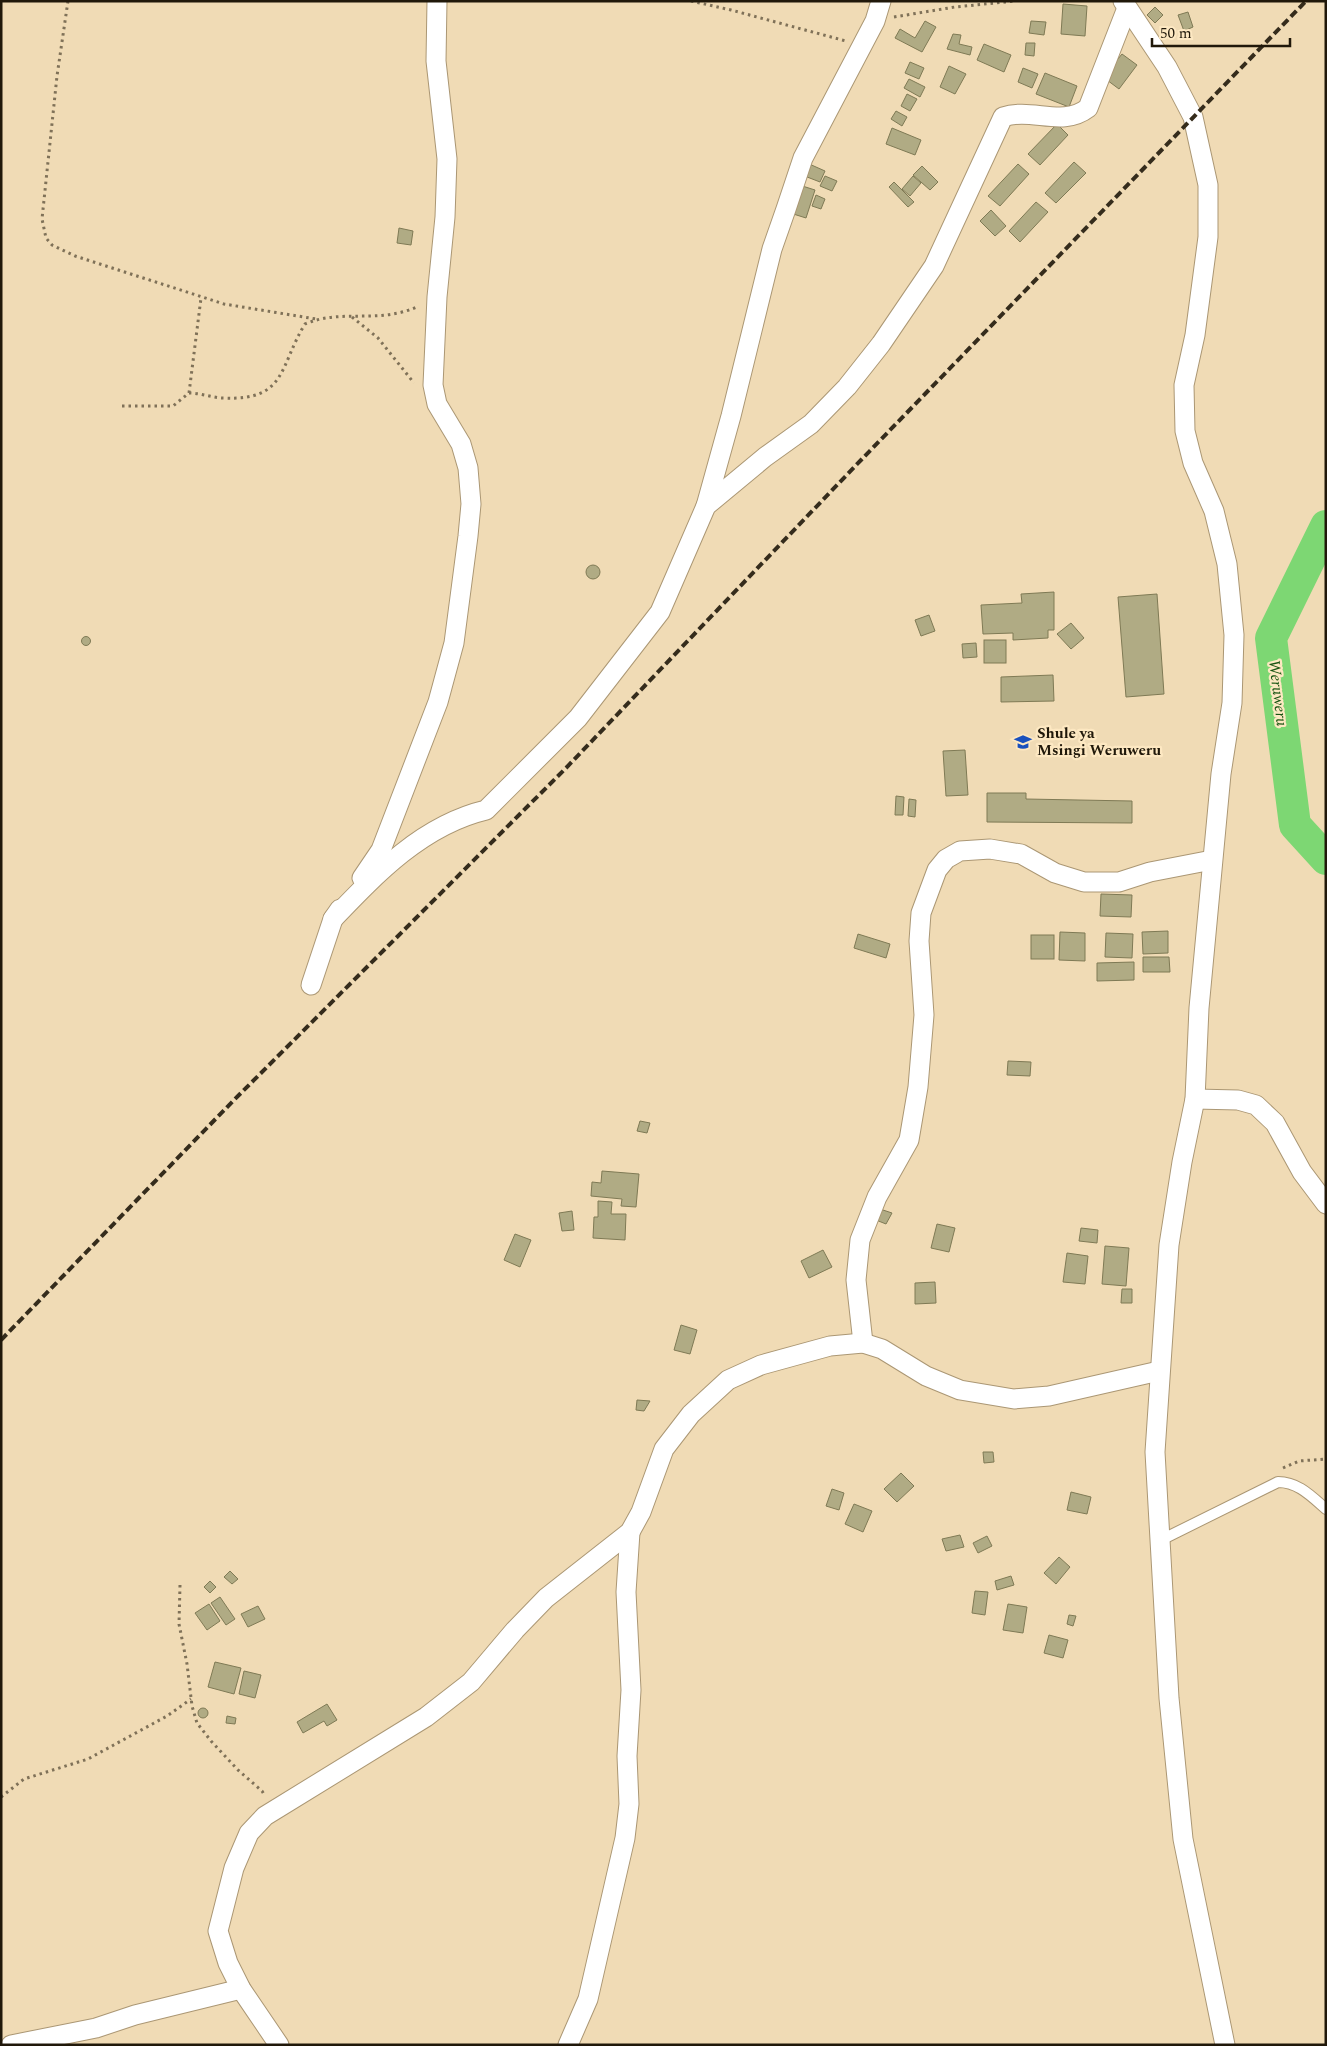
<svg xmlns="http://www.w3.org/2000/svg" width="1327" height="2046" font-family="Spectral,serif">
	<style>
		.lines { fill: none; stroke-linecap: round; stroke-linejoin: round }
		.river { stroke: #7dd773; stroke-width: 32 }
		.building { fill: #b0ab84; stroke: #7f7a55 }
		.service-casing { stroke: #ab9774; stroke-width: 12 }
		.minor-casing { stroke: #ab9774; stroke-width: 21 }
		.path { stroke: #7f7158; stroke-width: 3; stroke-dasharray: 2.5 4; stroke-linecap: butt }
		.service { stroke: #fff; stroke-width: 10 }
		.minor { stroke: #fff; stroke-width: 19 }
		.rail { stroke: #352c1c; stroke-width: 4; stroke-dasharray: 8 4; stroke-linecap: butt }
		.labels { text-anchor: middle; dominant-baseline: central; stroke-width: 4.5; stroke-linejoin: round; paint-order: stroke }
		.poi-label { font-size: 15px; font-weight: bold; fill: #20180a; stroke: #fde8c2; text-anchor: start }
		.water-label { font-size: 16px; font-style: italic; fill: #185412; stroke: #fde8c2 }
	</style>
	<rect width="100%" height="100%" fill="#f0dbb5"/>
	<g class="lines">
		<polyline class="river" points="1326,526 1271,638 1295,825 1326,859"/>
	</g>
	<g class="building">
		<polygon points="1063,4 1087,6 1085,36 1061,34"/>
		<polygon points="1155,7 1163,15 1155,23 1147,15"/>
		<polygon points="1188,12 1193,27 1184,31 1178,15"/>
		<polygon points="925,21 936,27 922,52 895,38 900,29 915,38"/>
		<polygon points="1031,21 1046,22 1044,35 1029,33"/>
		<polygon points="953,34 961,35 959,44 972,47 970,55 947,49"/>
		<polygon points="1026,43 1035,43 1034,56 1025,55"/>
		<polygon points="984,44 1011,55 1004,72 977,60"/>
		<polygon points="1122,54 1137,65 1119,89 1103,77"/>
		<polygon points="910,62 924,68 919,79 905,73"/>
		<polygon points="949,66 966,74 955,94 940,87"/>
		<polygon points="1023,68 1038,74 1032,88 1018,82"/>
		<polygon points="1045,73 1077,86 1069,107 1036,94"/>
		<polygon points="909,79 925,87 920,97 904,88"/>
		<polygon points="907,94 917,99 910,111 901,106"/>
		<polygon points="896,111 907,117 902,126 891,119"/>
		<polygon points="1057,124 1068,135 1040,165 1028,154"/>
		<polygon points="892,128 921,140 915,155 886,144"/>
		<polygon points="1074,162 1086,173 1056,203 1045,193"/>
		<polygon points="807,163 825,171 820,182 802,175"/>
		<polygon points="1018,164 1029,174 1000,206 988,196"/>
		<polygon points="922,166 938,182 930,190 913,175"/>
		<polygon points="825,176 837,181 832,191 820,186"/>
		<polygon points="913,176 921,183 910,196 902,189"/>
		<polygon points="894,182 914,202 908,207 889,187"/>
		<polygon points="796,184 815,190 806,218 787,212"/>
		<polygon points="816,195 825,199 821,209 812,206"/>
		<polygon points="1036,202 1048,212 1020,242 1009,231"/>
		<polygon points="991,210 1006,226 995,236 980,221"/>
		<polygon points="399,228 413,231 411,245 397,243"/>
		<circle cx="593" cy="572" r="7"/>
		<polygon points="1054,592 1054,630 1048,630 1048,638 1013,640 1013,633 983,634 981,605 1022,603 1021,594"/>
		<polygon points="1157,594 1164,694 1126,697 1118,597"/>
		<polygon points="929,615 935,631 921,636 915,620"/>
		<polygon points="1071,623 1084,638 1071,649 1057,634"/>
		<circle cx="86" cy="641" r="4.5"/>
		<rect x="984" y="640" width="22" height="23"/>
		<polygon points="976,643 977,657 963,658 962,644"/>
		<polygon points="1053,675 1054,701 1001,702 1001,677"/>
		<polygon points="965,750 968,795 946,796 943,751"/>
		<polygon points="987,793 1026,793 1026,799 1132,801 1132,823 987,822"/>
		<polygon points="896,796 904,797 903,815 895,815"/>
		<polygon points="909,799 916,800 915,817 908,816"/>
		<polygon points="1101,894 1132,895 1131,917 1100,916"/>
		<polygon points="1168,931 1168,953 1143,954 1142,932"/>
		<polygon points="1060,932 1085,933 1085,961 1059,960"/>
		<polygon points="1106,933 1133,934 1132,958 1105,957"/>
		<polygon points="858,934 890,944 886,958 854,948"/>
		<rect x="1031" y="935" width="23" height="24"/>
		<polygon points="1143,957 1169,957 1170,972 1143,972"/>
		<polygon points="1134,962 1134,980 1097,981 1097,963"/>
		<polygon points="1008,1061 1031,1062 1030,1076 1007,1075"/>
		<polygon points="640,1121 650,1123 647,1133 637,1131"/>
		<polygon points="602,1171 639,1174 636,1207 621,1206 622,1199 591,1196 592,1182 601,1183"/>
		<polygon points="598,1201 612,1202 611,1214 626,1214 625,1240 593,1238 594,1217 598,1217"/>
		<polygon points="880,1209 892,1213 886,1224 876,1220"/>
		<polygon points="572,1211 574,1230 562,1231 559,1213"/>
		<polygon points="937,1224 955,1228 949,1252 931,1248"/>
		<polygon points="1081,1228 1098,1230 1097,1243 1079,1241"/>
		<polygon points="515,1234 531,1240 520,1267 504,1260"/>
		<polygon points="1105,1246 1129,1248 1126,1286 1102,1284"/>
		<polygon points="823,1250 832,1267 809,1278 801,1261"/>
		<polygon points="1067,1253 1088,1256 1085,1284 1063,1282"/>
		<polygon points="935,1282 936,1303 915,1304 915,1283"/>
		<polygon points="1122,1289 1132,1289 1132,1303 1121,1303"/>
		<polygon points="681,1325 697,1330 690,1354 674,1350"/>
		<polygon points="637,1400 650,1401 644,1411 636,1410"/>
		<polygon points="983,1452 993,1452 994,1462 984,1463"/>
		<polygon points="901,1473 914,1486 897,1502 884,1489"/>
		<polygon points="832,1489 844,1493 839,1510 826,1506"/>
		<polygon points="1071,1492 1091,1497 1087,1514 1067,1510"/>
		<polygon points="854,1504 872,1511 863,1532 845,1524"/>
		<polygon points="960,1535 964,1547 946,1551 942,1539"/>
		<polygon points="987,1536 992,1546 978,1553 973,1543"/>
		<polygon points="1059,1557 1070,1567 1056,1584 1044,1573"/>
		<polygon points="230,1571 238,1579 232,1584 224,1577"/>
		<polygon points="1011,1576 1014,1585 997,1590 995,1581"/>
		<polygon points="210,1581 216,1587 210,1593 204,1587"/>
		<polygon points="975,1591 988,1592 985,1615 972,1613"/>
		<polygon points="220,1597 235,1619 226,1625 211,1603"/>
		<polygon points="209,1604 220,1621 207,1630 195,1613"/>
		<polygon points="1008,1604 1027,1607 1023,1633 1003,1630"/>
		<polygon points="258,1606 265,1619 248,1627 241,1614"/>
		<polygon points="1069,1615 1076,1616 1073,1626 1067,1624"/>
		<polygon points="1049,1635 1068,1640 1063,1658 1044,1653"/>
		<polygon points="215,1662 241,1668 234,1694 208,1687"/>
		<polygon points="244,1671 261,1675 255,1698 239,1694"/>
		<polygon points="327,1704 337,1720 327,1726 324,1721 303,1733 297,1722"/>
		<circle cx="203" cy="1713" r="5"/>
		<polygon points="227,1716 236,1718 235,1724 226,1723"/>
	</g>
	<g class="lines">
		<g class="service-casing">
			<path id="service" d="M1159,1541L1278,1482C1298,1482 1311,1496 1326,1509"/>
		</g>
		<g class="minor-casing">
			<g id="minor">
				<polyline points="1123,1 1167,67 1193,117 1208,185 1208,237 1195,335 1184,385 1185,431 1193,463 1214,511 1227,564 1234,635 1232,703 1221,774 1199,1008 1195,1099 1182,1162 1169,1245 1155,1452 1169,1698 1183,1839 1225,2045"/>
				<polyline points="706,506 731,416 772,249 786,209 803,158 875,21 881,1"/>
				<polyline points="362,878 381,850 438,702 454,643 468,536 471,504 468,468 461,444 437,404 433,385 437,297 445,217 447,159 436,61 437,1"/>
				<path d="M333,919C377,873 423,825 486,810L578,718L660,612L706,506L765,457L811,424L847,387L881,344L934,266L1003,117C1032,107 1062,128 1088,108L1127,8"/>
				<polyline points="311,985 333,919 340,909"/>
				<polyline points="1195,1099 1238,1100 1256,1105 1275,1123 1302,1172 1326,1204"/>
				<polyline points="863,1343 856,1280 860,1240 877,1197 909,1140 918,1087 924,1015 919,941 921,913 937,870 946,859 960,851 990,849 1021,854 1055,873 1084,882 1119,882 1150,872 1212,860"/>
				<polyline points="11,2045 96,2028 135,2015 241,1989"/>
				<polyline points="279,2045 241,1989 228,1963 218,1931 234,1868 249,1833 265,1816 426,1717 471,1682 515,1630 546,1598 630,1532 641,1512 664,1449 691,1414 728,1380 761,1365 830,1346 863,1343 882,1349 926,1376 960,1390 1014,1399 1049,1396 1159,1371"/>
				<polyline points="568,2045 588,1999 625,1838 629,1804 627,1756 631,1690 626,1592 630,1532"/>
			</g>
		</g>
		<g class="path">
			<polyline points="68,1 57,76 42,219 46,238 52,245 75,256 224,304 316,319"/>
			<polyline points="691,1 731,10 846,41"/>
			<polyline points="894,17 955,7 1015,1"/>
			<polyline points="352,317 378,338 414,383"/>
			<polyline points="189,393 201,298"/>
			<path d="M122,406H173L189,393C201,393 213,398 224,398C287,401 279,366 305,324C342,308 378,325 419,306"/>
			<polyline points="1283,1468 1299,1461 1326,1459"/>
			<polyline points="180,1585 179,1624 187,1664 192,1706 197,1723 211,1741 238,1770 262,1791 265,1796"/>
			<polyline points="1,1797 24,1779 88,1759 167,1716 191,1699"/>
		</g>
		<use href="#service" class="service"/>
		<use href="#minor" class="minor"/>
		<polyline class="rail" points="1,1340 233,1101 566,768 862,459 1306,1"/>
	</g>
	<defs>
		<g id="school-bare" transform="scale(1.35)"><path d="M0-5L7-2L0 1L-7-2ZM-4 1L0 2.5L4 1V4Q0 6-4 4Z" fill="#1950bd" stroke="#fde8c2" stroke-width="2.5" paint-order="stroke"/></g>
	</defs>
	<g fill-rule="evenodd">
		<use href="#school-bare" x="1023" y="742"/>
	</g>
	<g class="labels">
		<g class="poi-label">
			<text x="1037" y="733">Shule ya<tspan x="1037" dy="17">Msingi Weruweru</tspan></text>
		</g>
		<g class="water-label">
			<text transform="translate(1278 693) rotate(83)">Weruweru</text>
		</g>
	</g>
	<rect width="1327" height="2046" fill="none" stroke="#20180a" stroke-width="5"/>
	<path d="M1152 38v8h138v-8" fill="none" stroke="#20180a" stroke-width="2.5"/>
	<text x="1160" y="38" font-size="15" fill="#20180a" stroke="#fde8c2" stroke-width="4" paint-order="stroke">50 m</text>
</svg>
